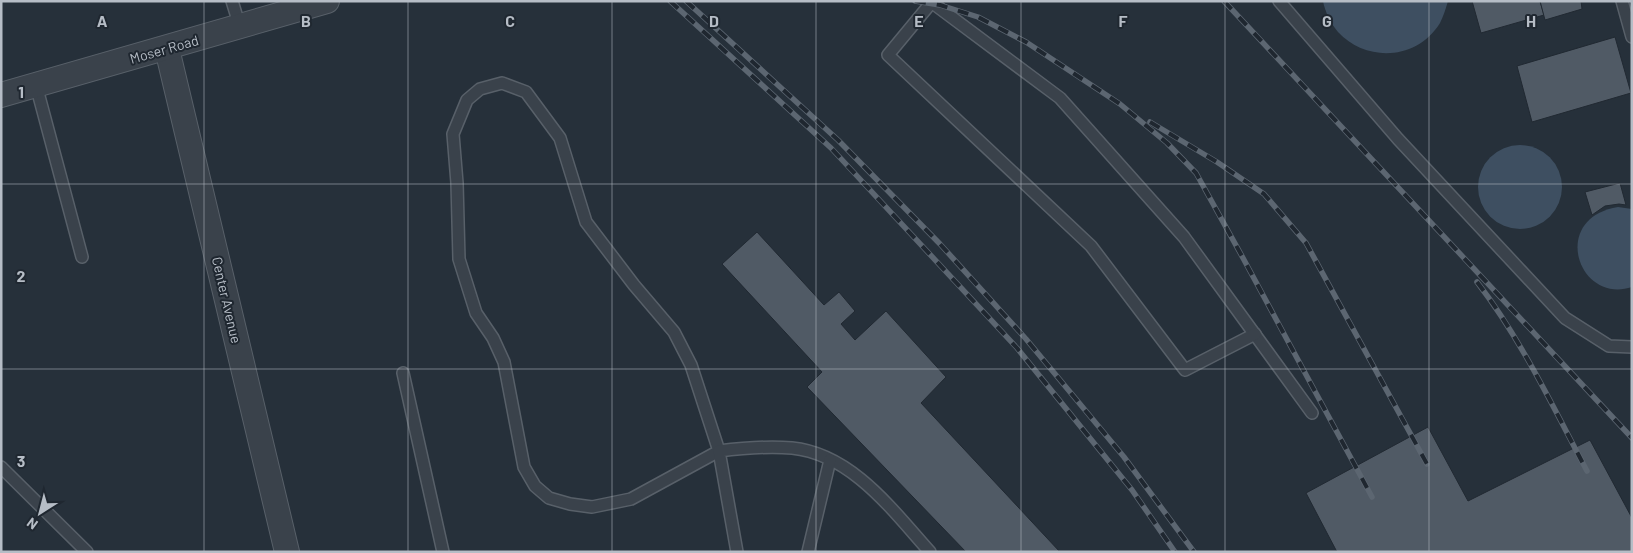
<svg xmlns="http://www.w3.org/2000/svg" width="1633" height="553" font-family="Barlow,sans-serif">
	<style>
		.water { fill: #3e4f61 }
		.building { fill: #505a65; stroke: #212932 }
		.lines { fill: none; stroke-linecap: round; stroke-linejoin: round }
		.lane-casing { stroke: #586069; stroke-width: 14 }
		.street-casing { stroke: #586069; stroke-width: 26 }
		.lane { stroke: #3a424b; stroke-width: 11 }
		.street { stroke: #3a424b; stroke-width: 24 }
		.rail-casing { stroke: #5c6671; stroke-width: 5.5 }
		.rail { stroke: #1f2730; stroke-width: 4; stroke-dasharray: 11; stroke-linecap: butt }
		.grid { fill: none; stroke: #b6bdc6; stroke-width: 1; stroke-opacity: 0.55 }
		.labels { text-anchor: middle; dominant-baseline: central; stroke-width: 4; stroke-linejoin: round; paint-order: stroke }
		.street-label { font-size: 14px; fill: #b6bdc6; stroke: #1f2730 }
		.grid-label { font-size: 16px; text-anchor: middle; font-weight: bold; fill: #b6bdc6; stroke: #1f2730; stroke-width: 4; stroke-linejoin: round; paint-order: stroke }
	</style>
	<rect width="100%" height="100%" fill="#26303a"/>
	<g class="water">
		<path d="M1323,1H1448C1446,8 1443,17 1440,23C1417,60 1367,63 1338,32C1331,24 1325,12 1323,1Z"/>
		<circle cx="1520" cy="187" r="42"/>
		<path d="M1618,207L1632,209V287C1578,305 1549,218 1618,207Z"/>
	</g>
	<g class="building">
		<polygon points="1472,1 1540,1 1544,15 1481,33"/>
		<polygon points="1540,1 1581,1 1582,9 1545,20"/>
		<polygon points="1615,37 1631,93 1532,122 1517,66"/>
		<polygon points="1620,183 1626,205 1619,204 1605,206 1592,215 1585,192"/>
		<polygon points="757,232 824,305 839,292 855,311 841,324 855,340 886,311 946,377 921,403 1060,552 966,552 807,387 822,372 722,264"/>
		<polygon points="1428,427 1468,501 1590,440 1632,518 1632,552 1337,552 1306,493"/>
	</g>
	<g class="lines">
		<g class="lane-casing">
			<g id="lane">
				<polyline points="232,1 240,27"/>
				<polyline points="930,1 1060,98 1184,237 1312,413"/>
				<polyline points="1279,1 1398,139 1565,318 1609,346 1632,347"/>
				<polyline points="1622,1 1632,37"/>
				<polyline points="931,3 888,55 1091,246 1185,370 1255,334"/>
				<polygon points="502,83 526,92 560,138 586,222 634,285 674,332 691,365 719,451 631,499 592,507 570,504 549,498 535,486 524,467 504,362 493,338 476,313 459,259 457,183 453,134 467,100 480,89"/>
				<polyline points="36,85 82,257"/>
				<polyline points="403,373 443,552"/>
				<polyline points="1,467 87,552"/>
				<path d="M737,552L719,451C743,448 768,446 792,448C852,454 893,511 930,552"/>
				<polyline points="808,552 830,460"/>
			</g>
		</g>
		<g class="street-casing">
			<g id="street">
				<polyline points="167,49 287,552"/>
				<polyline points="1,95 327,1"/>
			</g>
		</g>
		<use href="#lane" class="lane"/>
		<use href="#street" class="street"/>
		<g class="rail-casing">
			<g id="rail">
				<polyline points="670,1 831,148 1017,348 1132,490 1175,552"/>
				<polyline points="686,1 838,140 940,244 1026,339 1124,457 1194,552"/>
				<polyline points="915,1 940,5 978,17 1026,42 1120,104 1167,143 1196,173 1243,258 1372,497"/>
				<polyline points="1224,1 1632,438"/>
				<polyline points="1150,122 1217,162 1264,194 1306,243 1427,464"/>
				<path d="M1477,282C1521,339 1553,407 1587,471"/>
			</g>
		</g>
		<use href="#rail" class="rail"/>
	</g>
	<path class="grid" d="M204,1V552M408,1V552M612,1V552M816,1V552M1021,1V552M1225,1V552M1429,1V552M1,184H1632M1,369H1632"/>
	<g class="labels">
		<g class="street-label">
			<text transform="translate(164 49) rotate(-16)">Moser Road</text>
			<text transform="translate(227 300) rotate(77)">Center Avenue</text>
		</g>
	</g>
	<g class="grid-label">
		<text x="102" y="27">A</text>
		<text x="306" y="27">B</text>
		<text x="510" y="27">C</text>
		<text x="714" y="27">D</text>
		<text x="919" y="27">E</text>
		<text x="1123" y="27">F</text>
		<text x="1327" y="27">G</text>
		<text x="1531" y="27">H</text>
		<text x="21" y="98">1</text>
		<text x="21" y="282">2</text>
		<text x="21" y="467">3</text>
	</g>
	<rect width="1633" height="553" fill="none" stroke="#b6bdc6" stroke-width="5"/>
	<g transform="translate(40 513) rotate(216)" stroke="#1f2730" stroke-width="4" paint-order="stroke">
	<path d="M0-4L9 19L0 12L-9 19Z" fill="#b6bdc6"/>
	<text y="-8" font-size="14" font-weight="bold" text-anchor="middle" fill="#b6bdc6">N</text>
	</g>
</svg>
